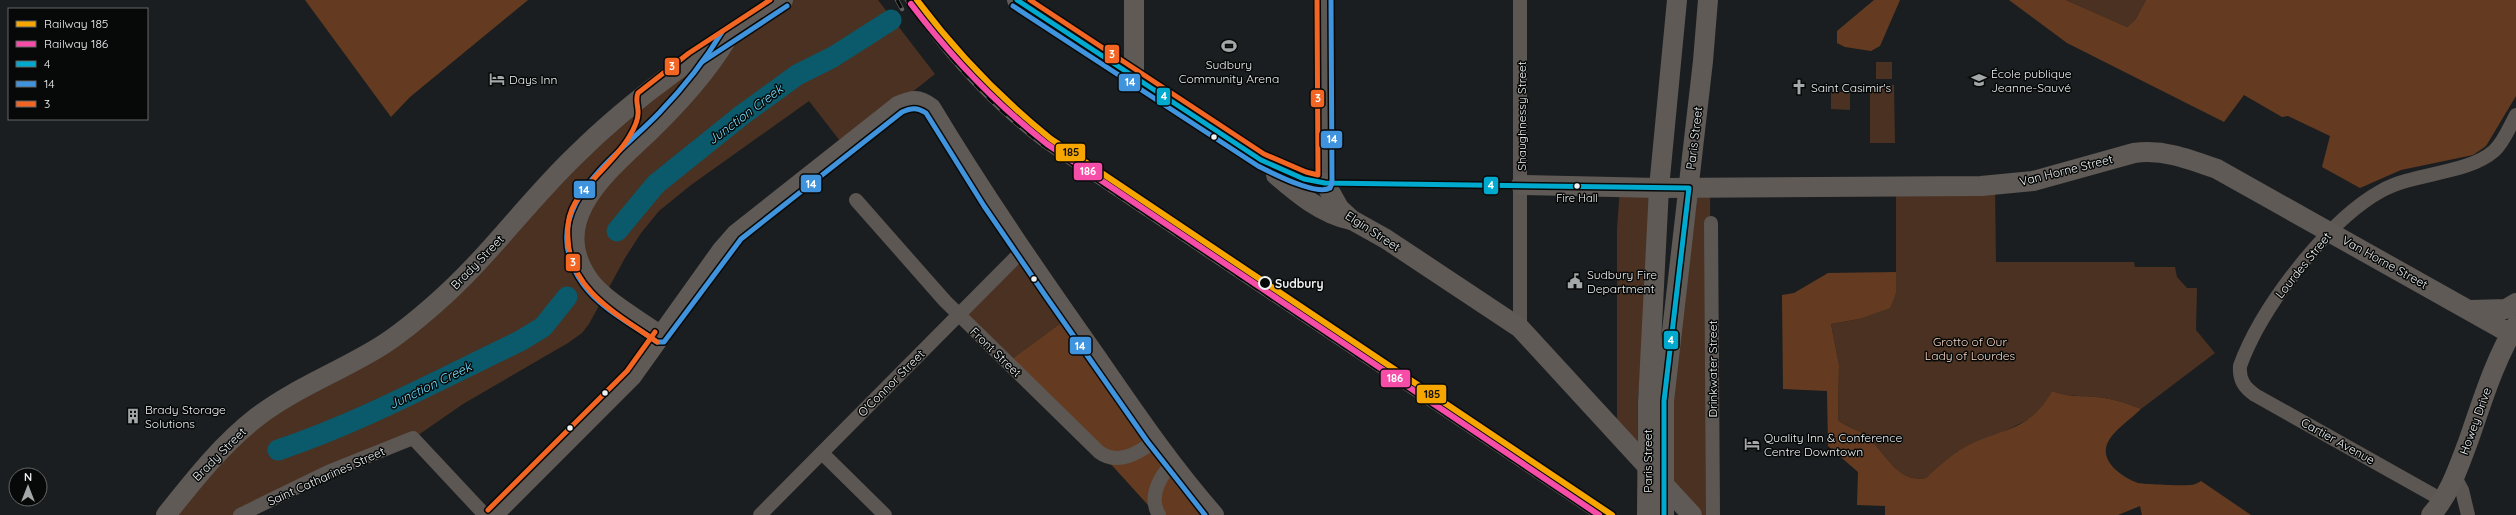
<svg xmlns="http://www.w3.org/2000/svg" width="2516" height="515" font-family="Quicksand,sans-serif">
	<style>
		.green { fill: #4a3121 }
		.forest { fill: #643b20 }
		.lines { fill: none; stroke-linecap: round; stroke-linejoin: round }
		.river { stroke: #0a5a6c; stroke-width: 21 }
		.street { stroke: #5c5753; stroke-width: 14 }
		.secondary { stroke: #5f5a56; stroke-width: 20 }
		.rail-casing { stroke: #5f5e5c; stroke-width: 4.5 }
		.rail { stroke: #070909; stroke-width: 3; stroke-dasharray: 9; stroke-linecap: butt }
		.secondary-bridge { stroke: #5f5a56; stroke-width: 20 }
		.bus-1-casing { stroke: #070909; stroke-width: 8 }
		.bus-2-casing { stroke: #070909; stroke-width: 8 }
		.bus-3-casing { stroke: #070909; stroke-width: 8 }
		.bus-1 { stroke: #00a9ce; stroke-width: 5 }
		.bus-2 { stroke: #4094de; stroke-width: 5 }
		.bus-3 { stroke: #f26522; stroke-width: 5 }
		.rail-1-casing { stroke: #070909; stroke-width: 9 }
		.rail-2-casing { stroke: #070909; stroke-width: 9 }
		.rail-1 { stroke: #f7a600; stroke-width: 6 }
		.rail-2 { stroke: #f54da8; stroke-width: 6 }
		.bus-dot { fill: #eff2f3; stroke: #070909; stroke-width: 1.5 }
		.stop-dot { fill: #070909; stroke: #eff2f3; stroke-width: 2 }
		.labels { text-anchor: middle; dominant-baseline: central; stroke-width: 3; stroke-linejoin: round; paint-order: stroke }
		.bus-label { font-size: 11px; fill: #eff2f3; stroke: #070909 }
		.poi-label { font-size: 12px; fill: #eff2f3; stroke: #070909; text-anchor: start }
		.street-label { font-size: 12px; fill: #eff2f3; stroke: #070909 }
		.stop-label { font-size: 12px; font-weight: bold; fill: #eff2f3; stroke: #070909; text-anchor: start }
		.park-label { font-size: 12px; fill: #f5d5c2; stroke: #070909 }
		.water-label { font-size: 13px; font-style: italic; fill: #70defe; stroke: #070909 }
		.line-badge { stroke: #070909; stroke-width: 1.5 }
		.badge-label { font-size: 11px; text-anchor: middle; font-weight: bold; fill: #fff }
		.pale-badge-label { font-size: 11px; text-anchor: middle; font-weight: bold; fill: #111 }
	</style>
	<rect width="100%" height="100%" fill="#1b1e20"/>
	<g class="green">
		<polygon points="781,0 878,0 935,74 844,146 809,101 691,185 659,211 641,233 625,258 589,324 582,333 568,343 463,404 414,438 241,515 164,515 213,455 380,346 548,183"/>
		<polygon points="2066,0 2146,0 2135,20 2127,27"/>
		<rect x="1876" y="62" width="16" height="17"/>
		<polygon points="1870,85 1894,85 1895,143 1870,143"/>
		<polygon points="1831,92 1850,92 1850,110 1831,109"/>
		<path d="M1995,185L1996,262H2134L2135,267H2175L2177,277L2187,288H2197L2196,330L2215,353L2141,409C2126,403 2112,398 2095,397C2077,395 2071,398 2052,391L2043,408L2029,419L1993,437L1965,447L1926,478C1896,484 1885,450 1865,435C1857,429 1846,427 1838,420L1839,365L1831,324L1859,319L1896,293V187Z"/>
		<polygon points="1699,186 1710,187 1711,390 1718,515 1702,515 1672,485 1671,392"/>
		<polygon points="1620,187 1658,187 1638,398 1637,456 1617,434 1617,229"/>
		<polygon points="1022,250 1069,317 1008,362 960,314"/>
	</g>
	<g class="forest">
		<polygon points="305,0 528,0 410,97 391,117"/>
		<polygon points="1874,0 1900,0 1880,46 1871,51 1845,47 1837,43 1837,31"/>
		<polygon points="2009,0 2066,0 2127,27 2135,20 2146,0 2516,0 2516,96 2486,146 2473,155 2401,170 2360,188 2322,167 2330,136 2288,116 2282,117 2244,95 2224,122 2067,43"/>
		<path d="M1896,272V293L1890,308L1859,319L1831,324L1839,365L1838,420C1846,427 1857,429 1865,435C1885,450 1896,484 1926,478C1938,467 1951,455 1965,447C2001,428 2030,432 2052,391C2071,398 2077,395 2095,397C2112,398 2126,403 2141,409C2130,420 2113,430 2107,444C2100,463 2124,478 2138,483C2142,484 2184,486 2190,485C2194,485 2198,483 2201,481L2251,515H2142L2140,506L2118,515H1885V506L1857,505L1858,472L1828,446L1827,391L1783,389L1782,295L1794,293L1828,273Z"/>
		<polygon points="1069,317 1215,515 1157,515 1099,451 1008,362"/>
	</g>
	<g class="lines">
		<g class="river">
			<polyline points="617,231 656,184 742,115 797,75 833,57 891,20"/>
			<path d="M278,450C362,422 440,379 520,341L543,327L567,297"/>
		</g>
		<g class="street">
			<polyline points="1324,0 1325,183"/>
			<path d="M856,200L945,301L1099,452C1118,466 1138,453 1155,441"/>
			<polyline points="1711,223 1713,515"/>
			<polyline points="1520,328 1520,0"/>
			<polyline points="822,453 885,515"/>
			<polyline points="2455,477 2462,490 2468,515"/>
			<path d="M2444,501L2255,395C2244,387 2239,380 2240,366C2261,308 2327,221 2381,191C2414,172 2466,175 2494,151C2504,142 2510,126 2516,115"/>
			<polyline points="240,515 328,472 413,438 485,515"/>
			<polyline points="760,515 1022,251"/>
			<path d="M1159,515C1148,497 1160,477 1172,463"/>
		</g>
		<g class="secondary">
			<polyline points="1017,0 1261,160 1304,179 1325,183 1339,208 1352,220 1386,239 1520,328 1692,515"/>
			<polyline points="1134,76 1134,0"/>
			<path d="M1276,175C1298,194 1322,214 1351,220"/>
			<path d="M1521,185L1659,188L1981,186L2033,181L2134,153C2164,149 2189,159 2217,169L2511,334"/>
			<polyline points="2471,310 2506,309 2516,303"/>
			<path d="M661,336C639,320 604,301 589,280C545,218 611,169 651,130C679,103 705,74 725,42"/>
			<polyline points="1664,401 1703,61 1708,0"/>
			<polyline points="1648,403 1659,188 1677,0"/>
			<path d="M166,515C194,480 221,445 257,417C295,388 341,371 381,346C400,334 418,319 435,304C487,259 526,203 575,156C636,95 710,45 783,0"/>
			<path d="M493,515L632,376L722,250L736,234L898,106C912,100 918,98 931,108C982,193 1038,274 1095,355C1133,410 1170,465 1214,515"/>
			<path d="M2431,515C2450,494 2458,468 2468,442C2482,402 2494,361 2516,325"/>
		</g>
		<g class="rail-casing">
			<g id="rail">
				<polyline points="897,0 902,9"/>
				<path d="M907,0C945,56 990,105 1044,146L1594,515"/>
			</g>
		</g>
		<use href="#rail" class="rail"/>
		<g class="secondary-bridge">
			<polyline points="1647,515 1648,403"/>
			<polyline points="1664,515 1664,401"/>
		</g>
		<g class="bus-1-casing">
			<polyline id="bus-1" points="1017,0 1261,160 1304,179 1325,183 1689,188 1664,401 1664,515"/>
		</g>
		<g class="bus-2-casing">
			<g id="bus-2">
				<path d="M1013,6L1258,166C1272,173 1316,196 1330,188L1332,183L1331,0"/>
				<path d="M722,32C704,62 683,88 659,113C615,159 531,211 583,284C601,309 632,324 657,342H664L741,239L902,112C911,108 917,107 926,113L984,206L1047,298L1147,441L1205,515"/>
				<polyline points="702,62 787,6"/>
			</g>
		</g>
		<g class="bus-3-casing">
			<g id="bus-3">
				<polyline points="1030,0 1264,154 1306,172 1318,175 1317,0"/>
				<path d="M657,342C619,315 569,290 568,238C567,226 569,213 575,203C590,178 615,161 629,137C634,129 639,120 638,111C638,105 635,99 638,93L689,53L770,0"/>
				<polyline points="488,510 627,371 655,332"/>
			</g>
		</g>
		<use href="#bus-1" class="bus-1"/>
		<use href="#bus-2" class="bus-2"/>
		<use href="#bus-3" class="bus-3"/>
		<g class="rail-1-casing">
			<path id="rail-1" d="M917,0C956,52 1000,98 1051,139L1612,515"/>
		</g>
		<g class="rail-2-casing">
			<path id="rail-2" d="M911,4C951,57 995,103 1047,144L1599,515"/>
		</g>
		<use href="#rail-1" class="rail-1"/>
		<use href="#rail-2" class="rail-2"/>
	</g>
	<defs>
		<g id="stadium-bare" transform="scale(1.2)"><path d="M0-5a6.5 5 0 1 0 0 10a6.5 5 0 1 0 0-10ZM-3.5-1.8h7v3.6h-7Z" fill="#a5a8a9" stroke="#070909" stroke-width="2.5" paint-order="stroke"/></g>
		<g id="hotel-bare" transform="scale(1.2)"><path d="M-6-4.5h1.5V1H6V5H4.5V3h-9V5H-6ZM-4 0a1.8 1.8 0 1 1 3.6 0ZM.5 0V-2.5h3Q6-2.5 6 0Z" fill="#a5a8a9" stroke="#070909" stroke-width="2.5" paint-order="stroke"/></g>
		<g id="school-bare" transform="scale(1.2)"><path d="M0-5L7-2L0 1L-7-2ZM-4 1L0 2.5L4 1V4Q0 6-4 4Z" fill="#a5a8a9" stroke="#070909" stroke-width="2.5" paint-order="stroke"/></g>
		<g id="church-bare" transform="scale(1.2)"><path d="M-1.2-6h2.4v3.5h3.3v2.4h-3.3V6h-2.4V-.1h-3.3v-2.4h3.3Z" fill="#a5a8a9" stroke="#070909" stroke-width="2.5" paint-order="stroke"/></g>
		<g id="civic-bare" transform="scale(1.2)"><path d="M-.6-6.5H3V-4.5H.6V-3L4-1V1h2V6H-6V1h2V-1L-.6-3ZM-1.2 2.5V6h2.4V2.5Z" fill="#a5a8a9" stroke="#070909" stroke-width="2.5" paint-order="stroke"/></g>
		<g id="building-bare" transform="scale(1.2)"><path d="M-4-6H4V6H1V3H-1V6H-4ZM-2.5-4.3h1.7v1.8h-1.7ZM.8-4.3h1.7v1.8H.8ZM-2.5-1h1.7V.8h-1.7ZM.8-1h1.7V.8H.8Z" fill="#a5a8a9" stroke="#070909" stroke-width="2.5" paint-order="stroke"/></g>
	</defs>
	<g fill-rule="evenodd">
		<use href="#stadium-bare" x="1229" y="46"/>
		<use href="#hotel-bare" x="497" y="79"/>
		<use href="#school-bare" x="1979" y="80"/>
		<use href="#church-bare" x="1799" y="87"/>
		<use href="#civic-bare" x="1575" y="281"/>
		<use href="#building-bare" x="133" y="416"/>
		<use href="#hotel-bare" x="1752" y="444"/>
	</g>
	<g class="bus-dot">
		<circle cx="1214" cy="137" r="3.5"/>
		<circle cx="1577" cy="186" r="3.5"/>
		<circle cx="1034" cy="279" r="3.5"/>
		<circle cx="605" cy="393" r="3.5"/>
		<circle cx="570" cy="428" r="3.5"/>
	</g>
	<circle class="stop-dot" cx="1265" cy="283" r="6"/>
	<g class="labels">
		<g class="bus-label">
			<text x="1577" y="198">Fire Hall</text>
		</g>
		<g class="poi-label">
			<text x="1229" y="64" text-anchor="middle">Sudbury<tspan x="1229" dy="14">Community Arena</tspan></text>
			<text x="1991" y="73">École publique<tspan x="1991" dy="14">Jeanne-Sauvé</tspan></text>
			<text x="509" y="79">Days Inn</text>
			<text x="1811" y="87">Saint Casimir's</text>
			<text x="1587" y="274">Sudbury Fire<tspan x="1587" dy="14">Department</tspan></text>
			<text x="145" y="409">Brady Storage<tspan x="145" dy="14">Solutions</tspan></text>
			<text x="1764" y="437">Quality Inn &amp; Conference<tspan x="1764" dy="14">Centre Downtown</tspan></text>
		</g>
		<g class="street-label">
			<text transform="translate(1521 116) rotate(-90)">Shaughnessy Street</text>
			<text transform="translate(1694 138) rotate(-83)">Paris Street</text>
			<text transform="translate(2066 170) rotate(-14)">Van Horne Street</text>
			<text transform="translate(1373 231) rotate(33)">Elgin Street</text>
			<text transform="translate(477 262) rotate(-46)">Brady Street</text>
			<text transform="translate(2385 262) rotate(29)">Van Horne Street</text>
			<text transform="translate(2303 265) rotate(-51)">Lourdes Street</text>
			<text transform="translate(996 352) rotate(44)">Front Street</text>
			<text transform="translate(1712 369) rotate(-90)">Drinkwater Street</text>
			<text transform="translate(891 383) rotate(-45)">O'Connor Street</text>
			<text transform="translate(2475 421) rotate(-70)">Howey Drive</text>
			<text transform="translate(2338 441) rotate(29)">Cartier Avenue</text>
			<text transform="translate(219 454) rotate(-45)">Brady Street</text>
			<text transform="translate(1647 461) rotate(-90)">Paris Street</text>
			<text transform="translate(326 476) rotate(-24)">Saint Catharines Street</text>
		</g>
		<g class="stop-label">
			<text x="1275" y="283">Sudbury</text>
		</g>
		<g class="park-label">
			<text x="1970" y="341">Grotto of Our<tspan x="1970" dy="14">Lady of Lourdes</tspan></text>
		</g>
		<g class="water-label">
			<text transform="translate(745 114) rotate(-37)">Junction Creek</text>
			<text transform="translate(430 385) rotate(-26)">Junction Creek</text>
		</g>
	</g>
	<g class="line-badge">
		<rect x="1104" y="44" width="16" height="20" rx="4" fill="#f26522"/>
		<rect x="664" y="57" width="16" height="19" rx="4" fill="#f26522"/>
		<rect x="1118" y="73" width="23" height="19" rx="4" fill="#4094de"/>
		<rect x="1156" y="87" width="15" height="19" rx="4" fill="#00a9ce"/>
		<rect x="1310" y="89" width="15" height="19" rx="4" fill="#f26522"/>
		<rect x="1320" y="130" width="23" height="19" rx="4" fill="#4094de"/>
		<rect x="1055" y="143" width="31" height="19" rx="4" fill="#f7a600"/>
		<rect x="1073" y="162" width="30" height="19" rx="4" fill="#f54da8"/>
		<rect x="800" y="174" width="22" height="19" rx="4" fill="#4094de"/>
		<rect x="1483" y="176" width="16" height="19" rx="4" fill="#00a9ce"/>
		<rect x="573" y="180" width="23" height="19" rx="4" fill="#4094de"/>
		<rect x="565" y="253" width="16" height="19" rx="4" fill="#f26522"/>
		<rect x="1663" y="330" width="16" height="20" rx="4" fill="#00a9ce"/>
		<rect x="1069" y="336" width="23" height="19" rx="4" fill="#4094de"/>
		<rect x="1380" y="369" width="31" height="19" rx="4" fill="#f54da8"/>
		<rect x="1416" y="384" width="31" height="20" rx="4" fill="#f7a600"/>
	</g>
	<g class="badge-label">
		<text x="1112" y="58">3</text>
		<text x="672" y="70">3</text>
		<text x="1130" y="86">14</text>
		<text x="1164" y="100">4</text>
		<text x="1318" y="102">3</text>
		<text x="1332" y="143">14</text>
		<text x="1088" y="175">186</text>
		<text x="811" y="188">14</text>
		<text x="1491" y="189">4</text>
		<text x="584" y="194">14</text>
		<text x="573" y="266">3</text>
		<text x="1671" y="344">4</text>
		<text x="1080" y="350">14</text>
		<text x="1395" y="382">186</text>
	</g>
	<g class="pale-badge-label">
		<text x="1071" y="156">185</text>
		<text x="1432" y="398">185</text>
	</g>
	<rect x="8" y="8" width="140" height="112" fill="#070909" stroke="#646667"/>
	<rect x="16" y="21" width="20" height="6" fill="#f7a600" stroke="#646667"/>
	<text x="44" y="28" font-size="12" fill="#eff2f3">Railway 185</text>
	<rect x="16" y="41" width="20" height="6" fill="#f54da8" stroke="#646667"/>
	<text x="44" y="48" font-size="12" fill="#eff2f3">Railway 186</text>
	<rect x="16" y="61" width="20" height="6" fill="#00a9ce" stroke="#646667"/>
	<text x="44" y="68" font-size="12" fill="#eff2f3">4</text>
	<rect x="16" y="81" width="20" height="6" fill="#4094de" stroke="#646667"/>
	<text x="44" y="88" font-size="12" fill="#eff2f3">14</text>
	<rect x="16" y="101" width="20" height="6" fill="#f26522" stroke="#646667"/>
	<text x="44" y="108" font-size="12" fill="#eff2f3">3</text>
	<g transform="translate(28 487)"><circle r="19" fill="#070909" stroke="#646667"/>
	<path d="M0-3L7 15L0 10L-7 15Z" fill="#a5a8a9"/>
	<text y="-6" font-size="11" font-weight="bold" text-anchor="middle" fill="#eff2f3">N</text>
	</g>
</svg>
